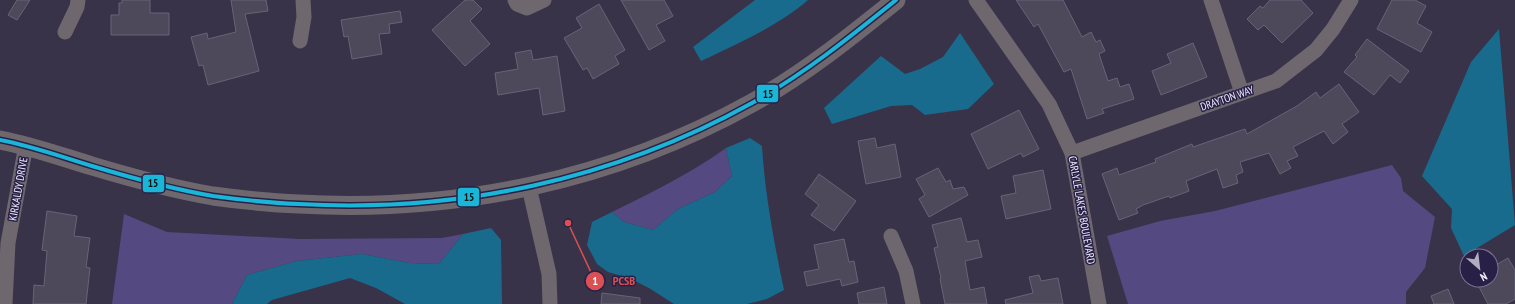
<svg xmlns="http://www.w3.org/2000/svg" width="1515" height="304" font-family="'PT Sans Narrow',sans-serif">
	<style>
		.green { fill: #554981 }
		.water { fill: #196b8d }
		.building { fill: #4d495b; stroke: #686478 }
		.lines { fill: none; stroke-linecap: round; stroke-linejoin: round }
		.minor { stroke: #6f676e; stroke-width: 15 }
		.tertiary { stroke: #6f676e; stroke-width: 19 }
		.bus-1-casing { stroke: #292047; stroke-width: 7 }
		.bus-1 { stroke: #1ab6d8; stroke-width: 4 }
		.labels { text-anchor: middle; dominant-baseline: central; stroke-width: 3; stroke-linejoin: round; paint-order: stroke }
		.street-label { font-size: 11px; fill: #f0eefe; stroke: #292047 }
		.leader { fill: none; stroke: #db5053; stroke-width: 1.5 }
		.callout-dot { fill: #db5053; stroke: #292047; stroke-width: 1.5 }
		.mark-label { font-size: 12px; text-anchor: middle; font-weight: bold; fill: #fff }
		.callout-label { font-size: 12px; text-anchor: middle; font-weight: bold; fill: #db5053; stroke: #292047; stroke-width: 3; stroke-linejoin: round; paint-order: stroke }
		.line-badge { stroke: #292047; stroke-width: 1.5 }
		.pale-badge-label { font-size: 11px; text-anchor: middle; font-weight: bold; fill: #111 }
	</style>
	<rect width="100%" height="100%" fill="#383349"/>
	<g class="green">
		<path d="M726,148L732,176L715,192L678,209L653,230L624,222L612,212C651,193 691,173 726,148Z"/>
		<polygon points="1392,165 1401,178 1403,191 1435,217 1425,268 1406,292 1406,304 1128,304 1107,236 1160,221 1215,211"/>
		<polygon points="124,214 167,232 300,239 442,238 463,234 439,264 409,263 362,254 297,261 247,275 232,304 112,304"/>
	</g>
	<g class="water">
		<path d="M755,0H808C780,25 735,45 701,61L693,47Z"/>
		<polygon points="1499,29 1515,225 1464,256 1451,228 1452,209 1422,176 1471,62"/>
		<polygon points="960,33 994,84 968,109 925,115 912,105 891,106 832,124 824,108 881,56 905,74 920,69 943,57"/>
		<path d="M750,138L762,146C765,195 774,242 784,290L767,299L747,304H674L649,288L629,278L608,272L597,264L587,245L592,222L612,212L624,222L653,230L678,209L715,192L732,176L726,148Z"/>
		<polygon points="491,228 501,240 502,304 405,304 376,288 350,278 272,300 267,304 232,304 247,275 297,261 362,254 409,263 439,264 463,234"/>
	</g>
	<g class="building">
		<polygon points="17,0 30,0 17,20 8,15"/>
		<polygon points="122,0 150,0 150,13 169,13 169,35 111,35 111,15 119,15 119,3 122,3"/>
		<polygon points="231,0 266,0 268,11 245,14 259,71 208,85 203,65 199,66 191,37 207,33 208,39 236,32"/>
		<polygon points="465,0 473,0 482,9 470,21 490,44 465,66 432,30"/>
		<polygon points="621,0 664,0 673,16 656,25 665,41 649,50"/>
		<polygon points="1016,0 1063,0 1082,37 1091,32 1096,42 1100,40 1105,51 1099,54 1108,81 1117,78 1120,87 1129,84 1134,99 1102,109 1104,113 1087,119 1071,69 1064,72 1038,24 1034,27"/>
		<polygon points="1270,0 1301,0 1313,13 1282,43 1264,25 1258,30 1247,19 1260,6 1263,8"/>
		<polygon points="1392,0 1415,0 1426,6 1417,23 1432,32 1421,52 1377,29"/>
		<polygon points="599,4 625,50 615,56 619,64 593,79 587,68 583,70 564,38 582,28 576,18"/>
		<polygon points="400,11 402,22 389,24 390,33 379,34 382,54 352,59 348,36 344,37 341,20"/>
		<polygon points="1367,39 1409,71 1400,83 1390,75 1374,95 1344,72 1357,57 1355,55"/>
		<polygon points="1193,43 1207,77 1161,95 1152,71 1171,63 1167,54"/>
		<polygon points="531,50 533,60 557,56 565,111 543,115 539,88 498,95 495,73 518,69 515,53"/>
		<polygon points="1339,84 1359,112 1342,124 1348,132 1333,144 1324,131 1293,147 1298,156 1287,161 1291,168 1280,174 1269,153 1240,162 1243,172 1236,175 1238,183 1223,188 1217,169 1186,181 1189,191 1170,198 1169,196 1143,205 1136,209 1138,213 1119,220 1102,174 1117,168 1119,175 1156,162 1155,159 1192,144 1193,147 1245,129 1247,134 1297,106 1316,92 1320,98"/>
		<polygon points="1019,110 1039,149 1023,157 1021,153 988,169 971,134"/>
		<polygon points="875,138 877,148 895,144 901,177 866,184 858,141"/>
		<polygon points="938,168 946,182 950,180 953,189 964,187 968,195 929,217 919,199 925,195 916,179"/>
		<polygon points="1043,170 1051,209 1006,219 1001,196 1016,193 1013,176"/>
		<polygon points="819,174 856,201 834,231 811,215 819,205 805,194"/>
		<polygon points="47,211 77,216 74,236 90,238 86,267 90,268 86,304 33,304 34,285 44,286 47,251 42,250"/>
		<polygon points="961,218 967,242 978,240 982,257 965,261 970,290 984,287 987,304 945,304 940,279 941,278 934,248 938,247 932,225"/>
		<polygon points="844,239 849,262 854,261 858,282 842,286 840,279 807,286 804,272 819,269 814,245"/>
		<polygon points="1508,258 1515,270 1515,299 1506,304 1488,304 1478,285 1487,280 1491,280 1491,268"/>
		<polygon points="1039,275 1041,281 1058,278 1063,304 1006,304 1005,300 1033,293 1029,277"/>
		<polygon points="884,287 887,304 859,304 857,293"/>
		<polygon points="1448,289 1454,304 1434,304 1431,296"/>
		<polygon points="602,293 640,298 640,304 601,304"/>
	</g>
	<g class="lines">
		<g class="minor">
			<polyline points="515,0 517,4 527,8 544,0"/>
			<polyline points="976,0 1049,104 1072,153 1099,304"/>
			<polyline points="1211,0 1242,93"/>
			<polyline points="65,32 77,7 78,0"/>
			<polyline points="300,41 304,17 303,0"/>
			<polyline points="1072,153 1276,81 1316,50 1333,29 1351,0"/>
			<polyline points="529,187 549,274 550,304"/>
			<polyline points="891,236 906,271 913,304"/>
			<polyline points="5,304 8,243 26,145"/>
		</g>
		<path class="tertiary" d="M0,140C32,146 62,157 92,166C132,178 172,189 213,196C242,200 271,203 299,204C457,213 613,180 752,103C804,74 850,37 896,0"/>
		<g class="bus-1-casing">
			<path id="bus-1" d="M0,140C32,146 62,157 92,166C132,178 172,189 213,196C242,200 271,203 299,204C457,213 613,180 752,103C804,74 850,37 896,0"/>
		</g>
		<use href="#bus-1" class="bus-1"/>
	</g>
	<g class="labels">
		<g class="street-label">
			<text transform="translate(1227 98) rotate(-19)">DRAYTON WAY</text>
			<text transform="translate(18 189) rotate(-80)">KIRKALDY DRIVE</text>
			<text transform="translate(1082 210) rotate(80)">CARLYLE LAKES BOULEVARD</text>
		</g>
	</g>
	<path class="leader" d="M568 223L595 281"/>
	<g class="callout-dot">
		<circle cx="568" cy="223" r="4"/>
		<circle cx="595" cy="281" r="10"/>
	</g>
	<g class="mark-label">
		<text x="595" y="285">1</text>
	</g>
	<g class="callout-label">
		<text x="624" y="285">PCSB</text>
	</g>
	<g class="line-badge">
		<rect x="756" y="84" width="23" height="19" rx="4" fill="#1ab6d8"/>
		<rect x="142" y="174" width="23" height="19" rx="4" fill="#1ab6d8"/>
		<rect x="457" y="187" width="23" height="20" rx="4" fill="#1ab6d8"/>
	</g>
	<g class="pale-badge-label">
		<text x="768" y="98">15</text>
		<text x="153" y="187">15</text>
		<text x="469" y="201">15</text>
	</g>
	<g transform="translate(1479 268) rotate(152)"><circle r="19" fill="#292047" stroke="#797290"/>
	<path d="M0-3L7 15L0 10L-7 15Z" fill="#b0adbf"/>
	<text y="-6" font-size="11" font-weight="bold" text-anchor="middle" fill="#f0eefe">N</text>
	</g>
</svg>
